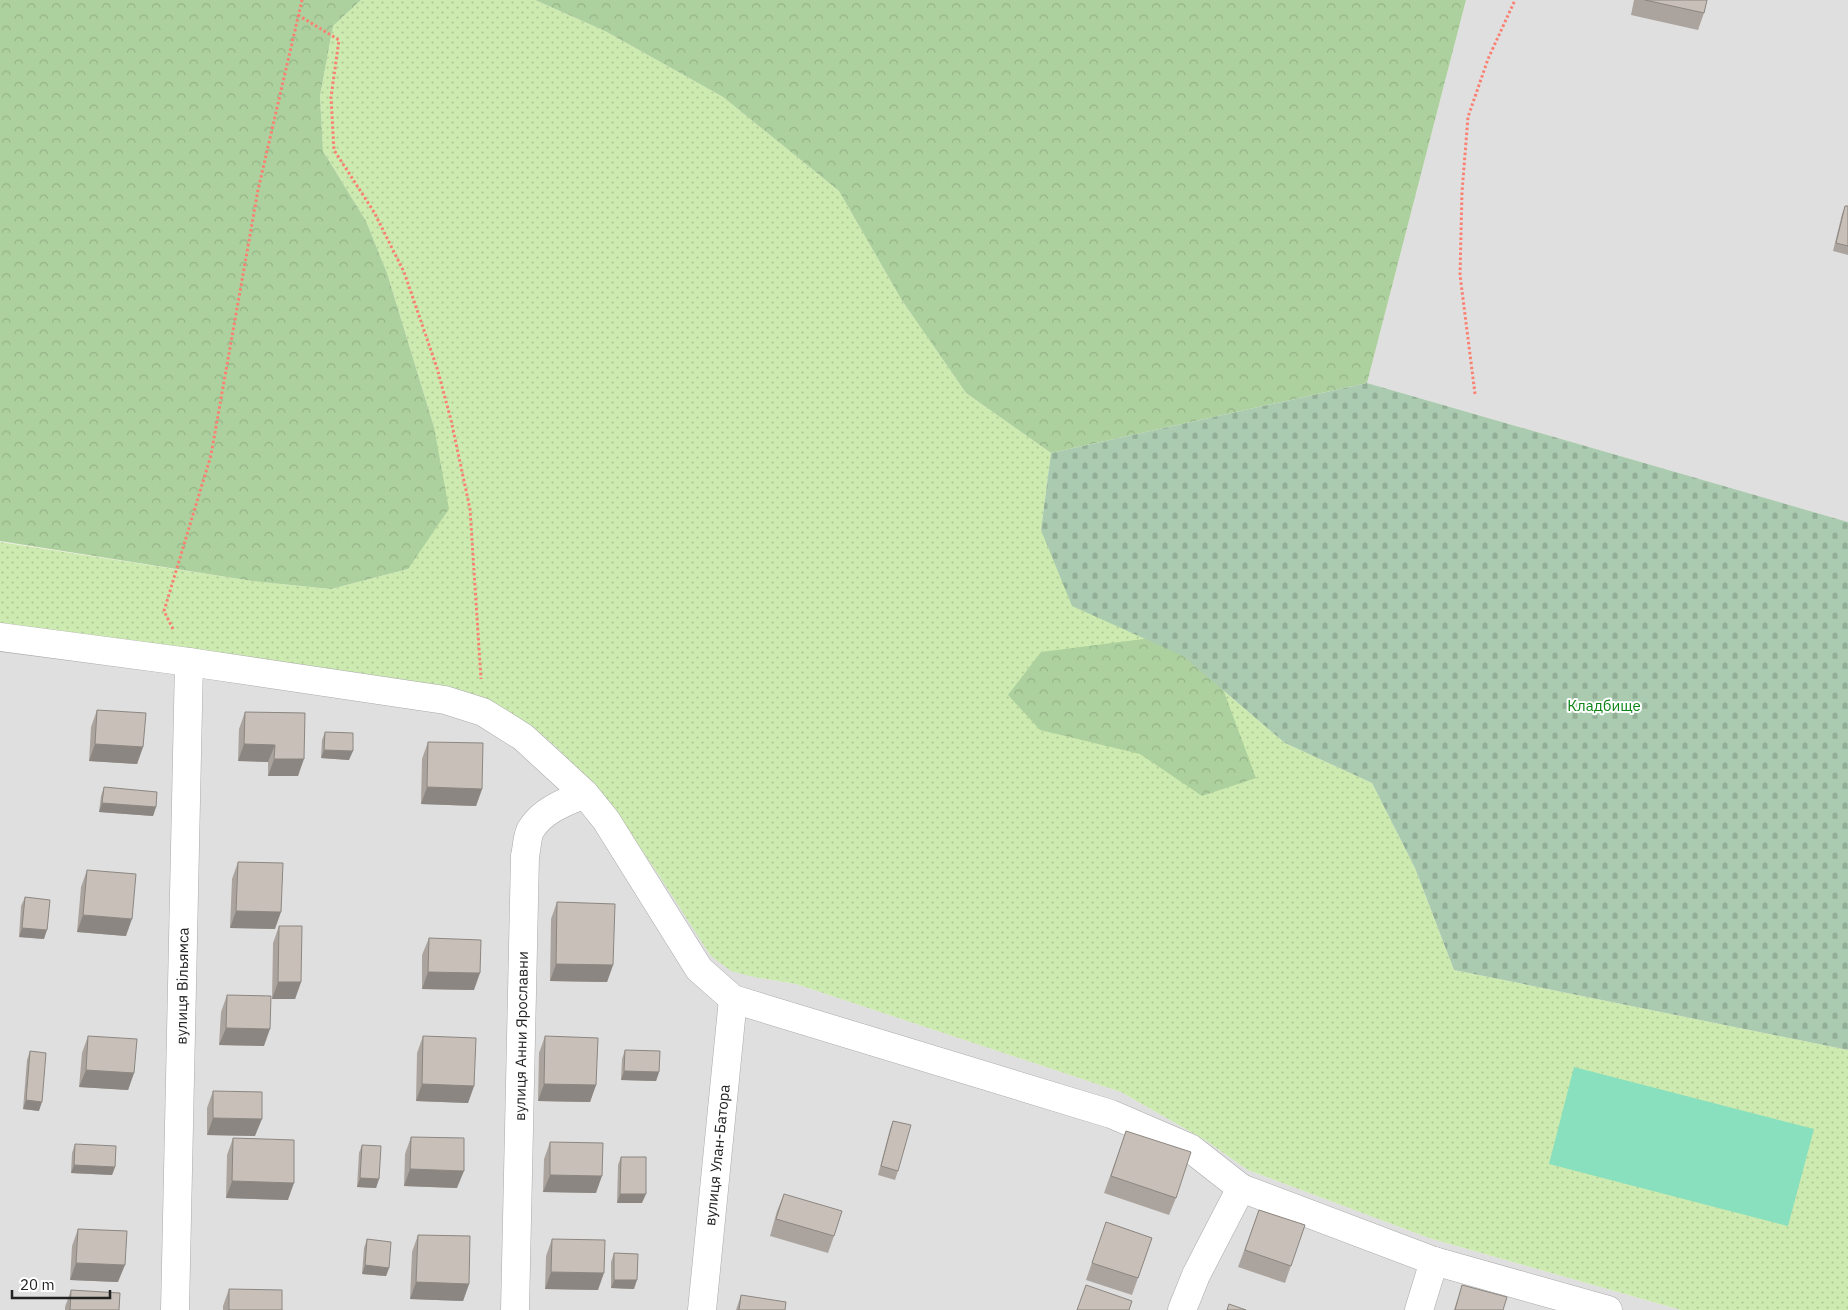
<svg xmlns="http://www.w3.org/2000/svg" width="1848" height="1310" font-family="'IBM Plex Sans',sans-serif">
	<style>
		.residential { fill: #e0dfdf }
		.grass { fill: url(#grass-dots) }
		.forest { fill: url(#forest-crowns) }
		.cemetery { fill: url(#cemetery-stones) }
		.pitch { fill: #88e0be }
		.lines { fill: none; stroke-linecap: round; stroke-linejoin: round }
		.minor-casing { stroke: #a9a9a9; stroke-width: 29 }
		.path { stroke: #fa8072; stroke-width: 3; stroke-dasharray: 2.5 2.5; stroke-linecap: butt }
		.minor { stroke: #fff; stroke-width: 28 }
		.wall { fill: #aba49e }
		.shaded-wall { fill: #8b8681 }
		.building { fill: #c7bfb8; stroke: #8b8681 }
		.labels { text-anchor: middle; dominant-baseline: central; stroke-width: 4; stroke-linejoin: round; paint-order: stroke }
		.park-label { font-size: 15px; fill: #0c8416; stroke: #fff }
		.street-label { font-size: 15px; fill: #222; stroke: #fff }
	</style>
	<defs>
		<pattern id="grass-dots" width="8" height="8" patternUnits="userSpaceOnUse" patternTransform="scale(1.25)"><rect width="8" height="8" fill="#cdebb0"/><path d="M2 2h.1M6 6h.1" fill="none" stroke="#b0c997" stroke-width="1.8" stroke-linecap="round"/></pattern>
		<pattern id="forest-crowns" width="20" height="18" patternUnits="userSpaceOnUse" patternTransform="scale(1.25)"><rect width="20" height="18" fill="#add19e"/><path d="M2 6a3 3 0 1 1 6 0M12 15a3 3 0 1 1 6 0" fill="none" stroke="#95b388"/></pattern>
		<pattern id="cemetery-stones" width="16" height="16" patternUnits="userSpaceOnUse" patternTransform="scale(1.25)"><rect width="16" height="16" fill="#aacbaf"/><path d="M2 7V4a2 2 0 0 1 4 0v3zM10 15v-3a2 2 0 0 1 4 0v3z" fill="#92ae96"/></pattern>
	</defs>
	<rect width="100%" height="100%" fill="#f2efe9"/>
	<g class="residential">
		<polygon points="1466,0 1848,0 1848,522 1367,383"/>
		<polygon points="0,627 492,704 545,737 587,776 754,977 796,984 1121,1092 1205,1140 1248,1170 1429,1238 1681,1310 0,1310"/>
	</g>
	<path class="grass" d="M361,0H535L605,31L723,97L839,191L901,299L966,393L1051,453L1041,530L1183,656L1285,743L1372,783L1415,868L1454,970L1848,1050V1310H1681L1429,1238L1248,1170L1205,1140L1121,1092L796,984L754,977L731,971L711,956C661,880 616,799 547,739C531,725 510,715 492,704L0,627V542L252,581L331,589L408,569L434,427L387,273L366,221L323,151L320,96L333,26Z"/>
	<g class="forest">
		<polygon points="0,0 361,0 333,26 320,96 323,151 366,221 387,273 434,427 449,509 408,569 331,589 252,581 0,541"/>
		<polygon points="535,0 1466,0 1367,383 1051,453 966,393 901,299 839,191 723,97 605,31"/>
		<polygon points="1167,636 1216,670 1256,778 1202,796 1140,754 1040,730 1008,695 1041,652"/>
	</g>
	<polygon class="cemetery" points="1367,383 1848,522 1848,1050 1454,970 1415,868 1372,783 1285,743 1183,656 1072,606 1041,530 1051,453"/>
	<polygon class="pitch" points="1574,1067 1814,1129 1788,1226 1549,1164"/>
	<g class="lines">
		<g class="minor-casing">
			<g id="minor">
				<polyline points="0,637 189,662 445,700 483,712 523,737 585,794 606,820 699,969 733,999 1111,1114 1190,1148 1241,1188 1434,1261 1608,1310"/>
				<polyline points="175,1310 189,662"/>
				<path d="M515,1310L525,856C527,848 527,835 531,829C543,810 565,802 585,794"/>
				<polyline points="702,1310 733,999"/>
				<polyline points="1182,1310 1196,1275 1241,1188"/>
				<polyline points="1419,1310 1434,1261"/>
			</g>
		</g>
		<g class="path">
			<polyline points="298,15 339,40 331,97 334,150 374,212 404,272 437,368 451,420 470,509 481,679"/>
			<polyline points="1475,394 1460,275 1462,192 1468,117 1488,59 1515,0"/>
			<polyline points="173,629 164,611 211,455 258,190 302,0"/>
		</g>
		<use href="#minor" class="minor"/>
	</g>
	<g class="wall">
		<polygon points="1634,0 1707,0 1704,13 1698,30 1631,15"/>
		<polygon points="1845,206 1848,206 1848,255 1833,251 1842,214"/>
		<polygon points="97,710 143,747 137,764 89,761 91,727"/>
		<polygon points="245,712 305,713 298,776 268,776 268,762 238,761 239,729"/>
		<polygon points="325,732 349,760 321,758 322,740"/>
		<polygon points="428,742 482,789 476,806 421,804 422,759"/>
		<polygon points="104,787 156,807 153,816 99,812 101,796"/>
		<polygon points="238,862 275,929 230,928 232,879"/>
		<polygon points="87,870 126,936 77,932 81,887"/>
		<polygon points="25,897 44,939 19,937 21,906"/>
		<polygon points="557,902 613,965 607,982 550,981 551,919"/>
		<polygon points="279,926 301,982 295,999 272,999 273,943"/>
		<polygon points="429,938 474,990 422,989 422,955"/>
		<polygon points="227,995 264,1046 219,1045 221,1012"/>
		<polygon points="88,1036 134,1073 128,1090 79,1087 82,1053"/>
		<polygon points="423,1036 474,1086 468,1103 416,1101 417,1053"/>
		<polygon points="545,1036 596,1085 590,1102 538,1101 539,1053"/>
		<polygon points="625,1050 659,1072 656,1081 621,1080 622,1059"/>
		<polygon points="30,1051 39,1111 23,1109 27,1060"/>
		<polygon points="213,1091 255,1136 207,1135 207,1108"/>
		<polygon points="893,1121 898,1171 895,1180 878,1175 890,1129"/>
		<polygon points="1126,1131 1176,1198 1169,1215 1104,1193"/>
		<polygon points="411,1137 457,1188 404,1186 405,1154"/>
		<polygon points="233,1138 288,1200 226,1198 227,1155"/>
		<polygon points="550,1142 596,1193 543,1192 544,1159"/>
		<polygon points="75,1144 115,1167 112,1175 71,1173 72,1153"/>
		<polygon points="362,1145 379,1179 376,1188 357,1187 359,1153"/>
		<polygon points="621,1157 642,1203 617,1203 618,1165"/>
		<polygon points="784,1194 834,1236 828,1253 770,1236 777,1211"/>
		<polygon points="1259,1210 1305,1225 1285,1283 1238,1267"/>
		<polygon points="1106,1222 1152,1238 1132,1295 1086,1280"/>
		<polygon points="78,1229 118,1282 70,1280 72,1246"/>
		<polygon points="418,1235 469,1284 463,1301 410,1299 412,1252"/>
		<polygon points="367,1239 389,1268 386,1276 362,1274 364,1248"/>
		<polygon points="552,1239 598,1290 545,1289 546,1256"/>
		<polygon points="614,1253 634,1289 611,1288 611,1262"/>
		<polygon points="1462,1285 1503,1310 1454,1310"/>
		<polygon points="229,1289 282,1310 223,1310 223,1306"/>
		<polygon points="71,1290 119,1310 65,1310 65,1307"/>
		<polygon points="741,1295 785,1310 736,1310"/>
	</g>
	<g class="shaded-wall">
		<polygon points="95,744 143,747 137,764 89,761"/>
		<polygon points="244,744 275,745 268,762 238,761"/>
		<polygon points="324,750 353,751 349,760 321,758"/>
		<polygon points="274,759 304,759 298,776 268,776"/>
		<polygon points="427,787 482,789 476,806 421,804"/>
		<polygon points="102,803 156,807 153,816 99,812"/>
		<polygon points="236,911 281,912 275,929 230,928"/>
		<polygon points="83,915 132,919 126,936 77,932"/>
		<polygon points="22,928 47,930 44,939 19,937"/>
		<polygon points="556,964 613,965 607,982 550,981"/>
		<polygon points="428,972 480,973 474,990 422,989"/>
		<polygon points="278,982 301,982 295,999 272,999"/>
		<polygon points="226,1028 270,1029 264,1046 219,1045"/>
		<polygon points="86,1070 134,1073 128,1090 79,1087"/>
		<polygon points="624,1071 659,1072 656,1081 621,1080"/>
		<polygon points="422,1084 474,1086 468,1103 416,1101"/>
		<polygon points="544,1084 596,1085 590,1102 538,1101"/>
		<polygon points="26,1100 42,1102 39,1111 23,1109"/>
		<polygon points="213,1118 262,1119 255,1136 207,1135"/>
		<polygon points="74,1165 115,1167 112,1175 71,1173"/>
		<polygon points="410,1169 464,1171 457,1188 404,1186"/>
		<polygon points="550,1175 602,1176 596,1193 543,1192"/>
		<polygon points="360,1178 379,1179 376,1188 357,1187"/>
		<polygon points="232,1181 294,1183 288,1200 226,1198"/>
		<polygon points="620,1194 646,1194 642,1203 617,1203"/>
		<polygon points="76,1263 125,1265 118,1282 70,1280"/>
		<polygon points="365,1265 389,1268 386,1276 362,1274"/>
		<polygon points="551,1272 604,1273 598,1290 545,1289"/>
		<polygon points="614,1280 637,1280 634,1289 611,1288"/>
		<polygon points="416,1282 469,1284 463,1301 410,1299"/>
	</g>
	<g class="building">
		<polygon points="1645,0 1707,0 1704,13"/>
		<polygon points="1845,206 1848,206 1848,246 1836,243"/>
		<polygon points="97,710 146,713 143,747 95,744"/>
		<polygon points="245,712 305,713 304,759 274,759 275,745 244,744"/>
		<polygon points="325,732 353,733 353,751 324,750"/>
		<polygon points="428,742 483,743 482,789 427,787"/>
		<polygon points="104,787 157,792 156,807 102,803"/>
		<polygon points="238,862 283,863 281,912 236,911"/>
		<polygon points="87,870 136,874 132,919 83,915"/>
		<polygon points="25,897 50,900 47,930 22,928"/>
		<polygon points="557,902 615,904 613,965 556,964"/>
		<polygon points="279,926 302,926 301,982 278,982"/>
		<polygon points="429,938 481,940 480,973 428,972"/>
		<polygon points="227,995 271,996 270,1029 226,1028"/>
		<polygon points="88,1036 137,1039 134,1073 86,1070"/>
		<polygon points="423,1036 476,1038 474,1086 422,1084"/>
		<polygon points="545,1036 598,1038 596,1085 544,1084"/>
		<polygon points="625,1050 660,1051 659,1072 624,1071"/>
		<polygon points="30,1051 46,1053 42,1102 26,1100"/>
		<polygon points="213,1091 262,1092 262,1119 213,1118"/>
		<polygon points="893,1121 911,1125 898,1171 881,1166"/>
		<polygon points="1126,1131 1191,1152 1176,1198 1111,1176"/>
		<polygon points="411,1137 464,1138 464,1171 410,1169"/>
		<polygon points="233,1138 294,1140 294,1183 232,1181"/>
		<polygon points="550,1142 603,1143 602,1176 550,1175"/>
		<polygon points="75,1144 116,1146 115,1167 74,1165"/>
		<polygon points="362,1145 381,1146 379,1179 360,1178"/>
		<polygon points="621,1157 646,1157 646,1194 620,1194"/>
		<polygon points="784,1194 842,1211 834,1236 776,1219"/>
		<polygon points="1259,1210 1305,1225 1291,1266 1245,1250"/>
		<polygon points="1106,1222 1152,1238 1138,1278 1092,1263"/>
		<polygon points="78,1229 127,1231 125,1265 76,1263"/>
		<polygon points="418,1235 470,1236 469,1284 416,1282"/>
		<polygon points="367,1239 391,1242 389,1268 365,1265"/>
		<polygon points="552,1239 605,1240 604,1273 551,1272"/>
		<polygon points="614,1253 638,1254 637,1280 614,1280"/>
		<polygon points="1086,1285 1132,1301 1129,1310 1077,1310"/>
		<polygon points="1462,1285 1507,1297 1503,1310 1455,1310"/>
		<polygon points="229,1289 282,1290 282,1310 229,1310"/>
		<polygon points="71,1290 120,1293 119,1310 70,1310"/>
		<polygon points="741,1295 786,1302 785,1310 739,1310"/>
		<polygon points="1229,1304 1246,1310 1227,1310"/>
	</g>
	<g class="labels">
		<g class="park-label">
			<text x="1604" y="705">Кладбище</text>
		</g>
		<g class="street-label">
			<text transform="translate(182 986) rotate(-89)">вулиця Вільямса</text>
			<text transform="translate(521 1036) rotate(-89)">вулиця Анни Ярославни</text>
			<text transform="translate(717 1155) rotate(-84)">вулиця Улан-Батора</text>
		</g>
	</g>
	<path d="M12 1290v8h98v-8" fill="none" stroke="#222222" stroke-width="2.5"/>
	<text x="20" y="1290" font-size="15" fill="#222222" stroke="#ffffff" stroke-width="4" paint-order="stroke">20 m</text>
</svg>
